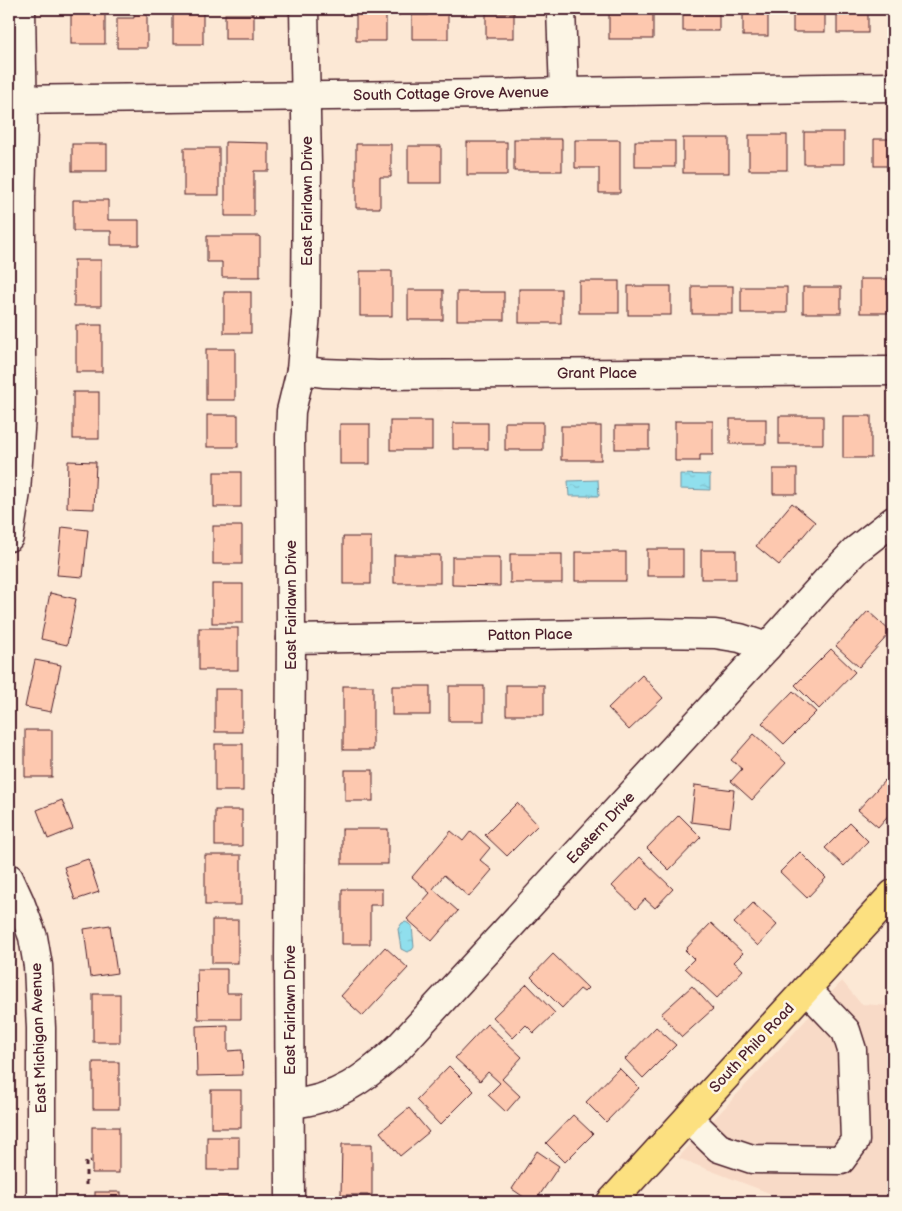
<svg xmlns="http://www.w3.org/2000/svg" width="902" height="1211" font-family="'Balsamiq Sans',sans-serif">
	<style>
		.built { fill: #f8dac7 }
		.industrial { fill: url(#industrial-furrows) }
		.water { fill: url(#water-ripples); stroke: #74929f }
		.building { fill: #fdc8af; stroke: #4a1f2b }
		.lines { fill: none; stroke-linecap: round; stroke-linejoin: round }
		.minor-casing { stroke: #4a1f2b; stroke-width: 31 }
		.major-casing { stroke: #4a1f2b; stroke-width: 31 }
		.path { stroke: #4a1f2b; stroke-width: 3; stroke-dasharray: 5 4; stroke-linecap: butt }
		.minor { stroke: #fcf5e5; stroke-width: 28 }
		.major { stroke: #fce080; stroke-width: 28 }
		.labels { text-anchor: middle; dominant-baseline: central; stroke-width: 5; stroke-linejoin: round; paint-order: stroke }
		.street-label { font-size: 15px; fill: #4a1f2b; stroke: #fcf5e5 }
	</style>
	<defs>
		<pattern id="industrial-furrows" width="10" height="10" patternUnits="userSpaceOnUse" patternTransform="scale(1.25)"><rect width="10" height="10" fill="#f8dac7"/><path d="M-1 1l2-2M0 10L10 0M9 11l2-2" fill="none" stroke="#d6bbab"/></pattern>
		<pattern id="water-ripples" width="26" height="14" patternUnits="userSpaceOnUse" patternTransform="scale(1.25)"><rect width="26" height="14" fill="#90dfed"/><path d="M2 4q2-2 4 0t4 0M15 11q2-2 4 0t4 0" fill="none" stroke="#7ebfcb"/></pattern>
	</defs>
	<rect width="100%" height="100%" fill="#fce8d5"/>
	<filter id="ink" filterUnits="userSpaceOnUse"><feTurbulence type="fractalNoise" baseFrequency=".02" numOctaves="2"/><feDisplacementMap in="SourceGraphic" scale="10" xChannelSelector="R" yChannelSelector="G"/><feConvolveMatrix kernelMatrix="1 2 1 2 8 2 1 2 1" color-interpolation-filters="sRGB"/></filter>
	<g filter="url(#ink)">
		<polygon class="built" points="842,981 861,1004 893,1006 893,1196 785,1199 678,1158"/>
		<polygon class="industrial" points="893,1196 893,1202 785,1202 785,1199"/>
		<g class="water">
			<polygon points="680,474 710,475 710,490 680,489"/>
			<polygon points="598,480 599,496 569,496 568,481"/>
			<polygon points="406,922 412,926 414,947 412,950 407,952 401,949 398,929 402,923"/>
		</g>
		<g class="building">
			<polygon points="134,9 147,9 147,48 117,48 117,18 134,18"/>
			<rect x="173" y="9" width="30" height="35"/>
			<polygon points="356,9 400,9 400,15 386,15 386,41 356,41"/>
			<polygon points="428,9 448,9 448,39 412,39 412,15 428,15"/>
			<rect x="609" y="9" width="44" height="30"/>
			<rect x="683" y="9" width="36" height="22"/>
			<rect x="743" y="9" width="25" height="27"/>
			<rect x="793" y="9" width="32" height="23"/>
			<rect x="837" y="9" width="31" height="24"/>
			<rect x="71" y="10" width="34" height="34"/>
			<rect x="486" y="13" width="28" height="25"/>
			<rect x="225" y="14" width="29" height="25"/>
			<rect x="804" y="132" width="40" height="32"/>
			<rect x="749" y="135" width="38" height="35"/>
			<rect x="683" y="138" width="46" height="35"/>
			<rect x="514" y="139" width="48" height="32"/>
			<rect x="874" y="139" width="19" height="27"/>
			<polygon points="575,140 620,140 620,193 599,193 599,168 575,168"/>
			<rect x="635" y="141" width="40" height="26"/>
			<polygon points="225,142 269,143 269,171 254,171 254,216 225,216"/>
			<rect x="467" y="142" width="40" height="33"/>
			<rect x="72" y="144" width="35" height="27"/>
			<polygon points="356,144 391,144 391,177 380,177 380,208 356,208"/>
			<rect x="408" y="146" width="33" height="37"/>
			<rect x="184" y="148" width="35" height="47"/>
			<polygon points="73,200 108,200 108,220 139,220 139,245 111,245 111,231 73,231"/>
			<polygon points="207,236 260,236 260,277 222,277 222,262 207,262"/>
			<rect x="74" y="260" width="27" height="46"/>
			<rect x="360" y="271" width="32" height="45"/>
			<rect x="860" y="279" width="29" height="34"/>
			<rect x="579" y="281" width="40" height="32"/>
			<rect x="628" y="286" width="43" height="29"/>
			<rect x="692" y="286" width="41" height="28"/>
			<rect x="741" y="287" width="46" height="26"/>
			<rect x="803" y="287" width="38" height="26"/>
			<rect x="519" y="289" width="42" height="34"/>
			<rect x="408" y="290" width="35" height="30"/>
			<rect x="224" y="292" width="27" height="41"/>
			<rect x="457" y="292" width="47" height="28"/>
			<rect x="76" y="325" width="26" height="47"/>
			<rect x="206" y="349" width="29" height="51"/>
			<rect x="73" y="392" width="26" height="47"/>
			<rect x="207" y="415" width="31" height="32"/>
			<rect x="779" y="416" width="44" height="28"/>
			<rect x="843" y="416" width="28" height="42"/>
			<rect x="730" y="419" width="36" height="25"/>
			<rect x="390" y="421" width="42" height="29"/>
			<polygon points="675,421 713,421 713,455 700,455 700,461 675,461"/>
			<rect x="505" y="422" width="38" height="28"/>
			<rect x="453" y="423" width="35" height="26"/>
			<rect x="340" y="424" width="30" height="40"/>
			<rect x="561" y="426" width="40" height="34"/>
			<rect x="615" y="426" width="34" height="23"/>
			<polygon points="68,461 96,462 94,509 67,508"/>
			<rect x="773" y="469" width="24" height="25"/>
			<rect x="214" y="472" width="27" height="35"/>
			<polygon points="792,503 815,522 779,565 756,546"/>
			<rect x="213" y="526" width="29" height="38"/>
			<polygon points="62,527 88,530 83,577 57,575"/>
			<rect x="343" y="537" width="28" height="47"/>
			<rect x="647" y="549" width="36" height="27"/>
			<rect x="701" y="550" width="35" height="29"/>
			<rect x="575" y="552" width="51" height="29"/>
			<rect x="510" y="554" width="52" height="29"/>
			<rect x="394" y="555" width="46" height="28"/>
			<polygon points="452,557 500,557 500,586 452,585"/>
			<rect x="212" y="584" width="31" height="39"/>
			<polygon points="50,593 76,599 67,645 41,639"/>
			<polygon points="868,611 891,632 859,667 836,646"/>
			<rect x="199" y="628" width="39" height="42"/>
			<polygon points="831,649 855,672 819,709 795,685"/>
			<polygon points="35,660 61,665 51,712 25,707"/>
			<polygon points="642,675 663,698 629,730 608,708"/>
			<rect x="506" y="685" width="38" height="30"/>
			<rect x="343" y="686" width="30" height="64"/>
			<rect x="392" y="686" width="38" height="29"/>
			<rect x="449" y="686" width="35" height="35"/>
			<rect x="215" y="689" width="27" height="43"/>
			<polygon points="793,691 816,712 784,744 762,723"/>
			<rect x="25" y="730" width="27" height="47"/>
			<polygon points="754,734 786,763 752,800 731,781 742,769 731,760"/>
			<rect x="215" y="744" width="28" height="47"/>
			<rect x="345" y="770" width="28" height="31"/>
			<polygon points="885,780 893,787 893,810 878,827 858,810"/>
			<polygon points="695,785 734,790 730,827 691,822"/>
			<polygon points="62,800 73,829 48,839 37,810"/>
			<polygon points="517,803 538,825 507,856 485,835"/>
			<rect x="215" y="810" width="27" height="36"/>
			<polygon points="679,815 701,837 669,870 647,848"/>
			<polygon points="850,823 868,841 844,866 825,848"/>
			<rect x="342" y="829" width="46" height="35"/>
			<polygon points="451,831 463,841 471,831 490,848 480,860 492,870 469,897 444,875 433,889 458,911 432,941 407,919 430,893 412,877"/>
			<polygon points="800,852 826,878 807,898 780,872"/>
			<rect x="205" y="855" width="36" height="50"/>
			<polygon points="640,857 673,889 655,908 645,899 636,909 612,886"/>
			<polygon points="88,859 99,892 75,900 64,867"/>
			<polygon points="342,889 382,889 382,905 370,905 370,944 342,944"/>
			<polygon points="753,903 777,925 758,946 734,923"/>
			<rect x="212" y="920" width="26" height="43"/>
			<polygon points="711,923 743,953 734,962 743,970 717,998 685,968 694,959 685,950"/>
			<polygon points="110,925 117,973 90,977 84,929"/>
			<polygon points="385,947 408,968 363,1016 341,996"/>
			<polygon points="553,954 588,988 584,992 580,989 562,1008 531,977"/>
			<polygon points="197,969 227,969 227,993 241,993 241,1019 198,1019"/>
			<polygon points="527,984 555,1013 534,1033 526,1025 513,1038 493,1017"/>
			<polygon points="692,986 713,1009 682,1037 661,1014"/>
			<rect x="93" y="994" width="27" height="48"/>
			<polygon points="487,1024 522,1057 502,1079 520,1096 506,1112 488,1095 500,1083 488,1072 480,1081 455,1058"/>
			<polygon points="228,1025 228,1051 242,1050 243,1075 197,1076 196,1026"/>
			<polygon points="656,1027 676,1045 643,1078 625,1059"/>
			<rect x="93" y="1062" width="26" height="47"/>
			<polygon points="449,1066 474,1091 440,1125 416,1100"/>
			<polygon points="619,1068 639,1088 606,1122 586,1102"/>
			<rect x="211" y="1090" width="30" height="38"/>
			<polygon points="409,1108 429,1132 400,1156 380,1132"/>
			<polygon points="573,1115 593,1134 565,1162 546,1143"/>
			<rect x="92" y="1127" width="27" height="46"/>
			<rect x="207" y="1137" width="32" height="33"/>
			<polygon points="342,1144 372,1144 372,1195 341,1195"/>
			<polygon points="537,1151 559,1166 535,1202 531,1202 512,1189"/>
			<rect x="95" y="1192" width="26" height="10"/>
			<rect x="204" y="1197" width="35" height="5"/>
		</g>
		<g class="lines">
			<g class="minor-casing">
				<g id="minor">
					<polyline points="561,9 564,92"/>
					<polyline points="9,100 493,94 564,92 893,87"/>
					<polyline points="301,370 323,373 378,375 893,371"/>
					<polyline points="9,537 16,492 21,414 21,197 23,127 21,9"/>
					<polyline points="291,639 655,633 715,634 740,638 767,647"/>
					<polyline points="9,878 20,902 33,937 38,966 41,1028 41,1202"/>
					<path d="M290,1104C337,1100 366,1078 399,1047L767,647L828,579L856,550L893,521"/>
					<polyline points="688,1118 719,1148 752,1159 841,1160 855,1141 852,1050 846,1031 806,989"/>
					<polyline points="290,1202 289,957 291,639 290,437 291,411 301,370 306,313 307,166 304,9"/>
				</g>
			</g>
			<g class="major-casing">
				<polyline id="major" points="611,1202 893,894"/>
			</g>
			<polyline class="path" points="86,1185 86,1162 91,1161"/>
			<use href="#minor" class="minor"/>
			<use href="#major" class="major"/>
		</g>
	</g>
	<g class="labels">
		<g class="street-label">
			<text transform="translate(451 94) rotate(-1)">South Cottage Grove Avenue</text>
			<text transform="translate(307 201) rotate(-90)">East Fairlawn Drive</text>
			<text x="597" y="373">Grant Place</text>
			<text transform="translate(291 605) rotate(-90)">East Fairlawn Drive</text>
			<text transform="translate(530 635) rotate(-1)">Patton Place</text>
			<text transform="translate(601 828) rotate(-47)">Eastern Drive</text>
			<text transform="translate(290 1010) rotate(-90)">East Fairlawn Drive</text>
			<text transform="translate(39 1038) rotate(-92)">East Michigan Avenue</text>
			<text transform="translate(752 1048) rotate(-47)">South Philo Road</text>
		</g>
	</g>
	<rect width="902" height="1211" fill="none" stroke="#fcf5e5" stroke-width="30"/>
	<rect x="15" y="15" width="872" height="1181" fill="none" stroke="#4a1f2b" stroke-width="2" filter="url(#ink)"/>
</svg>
